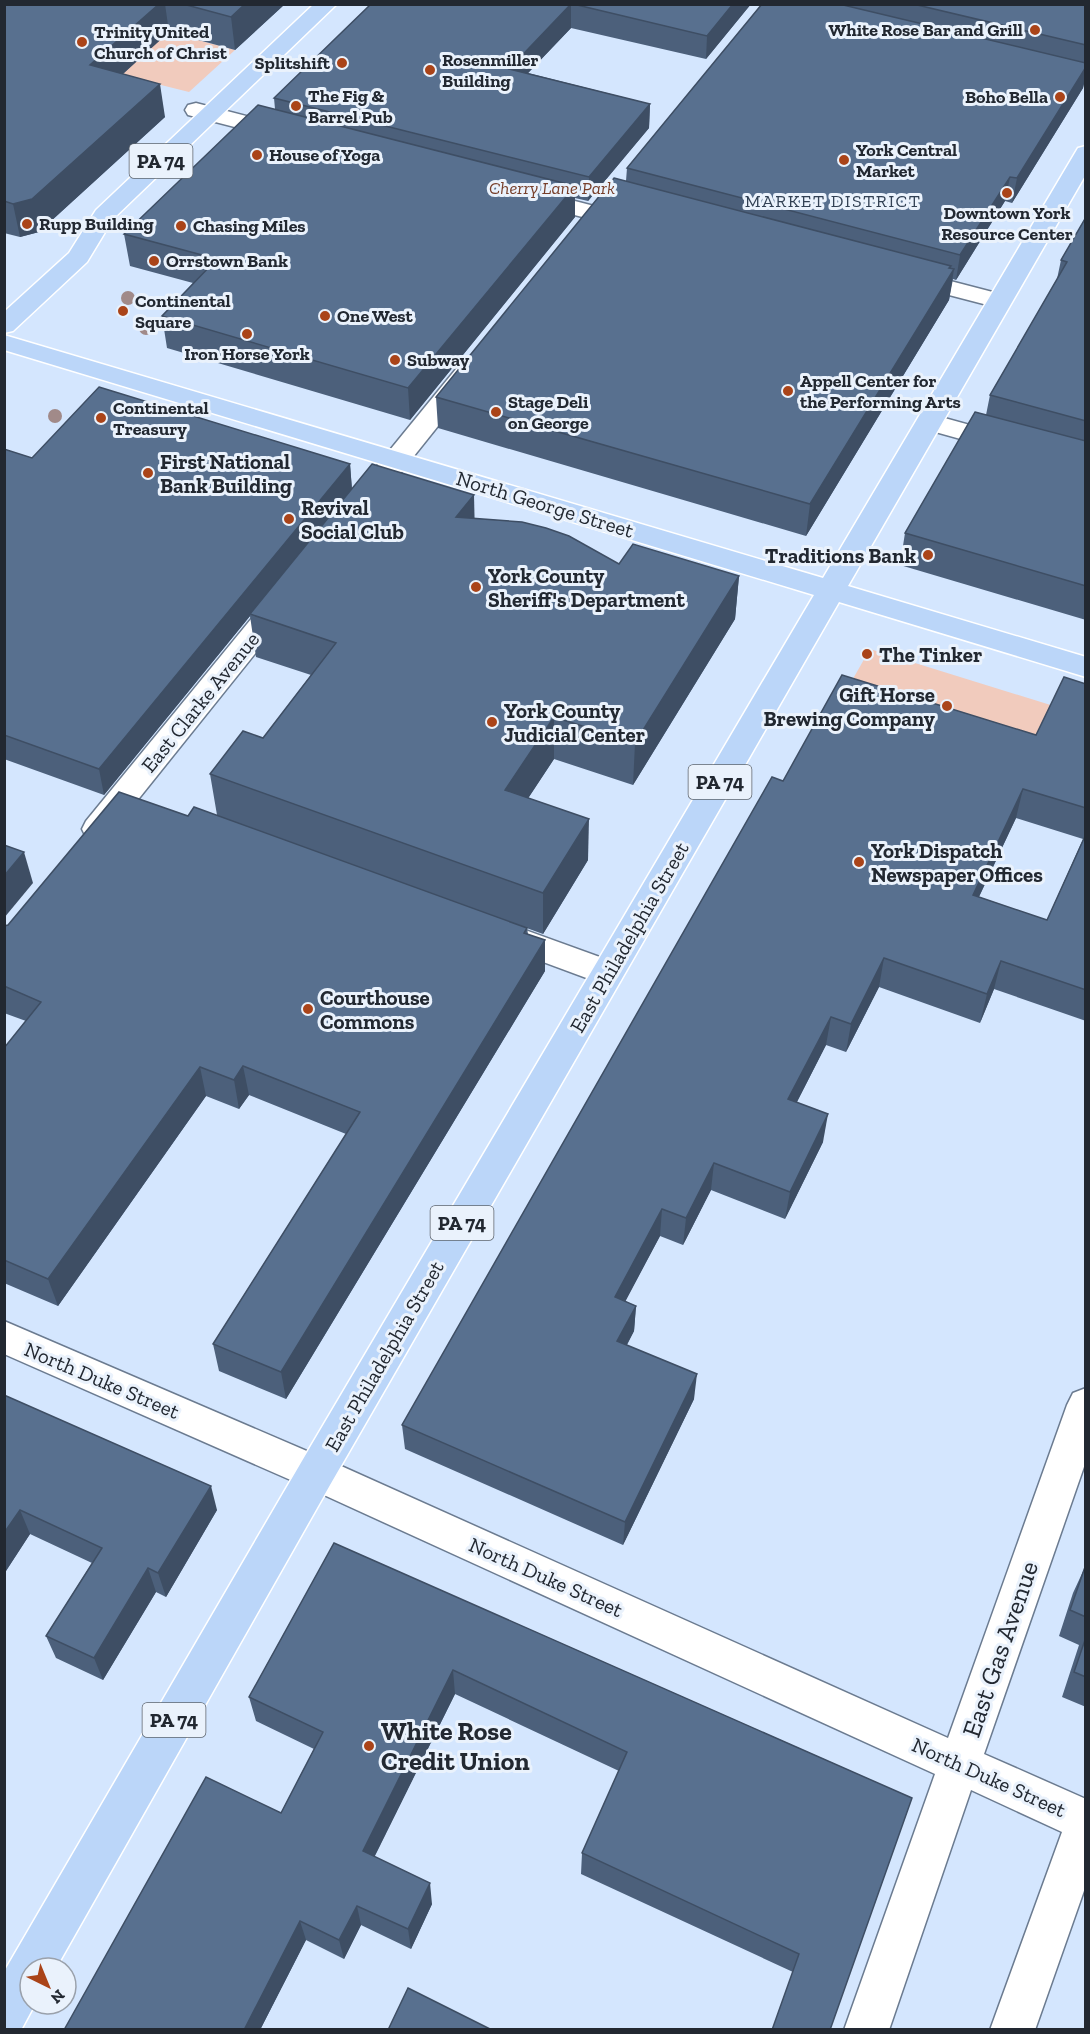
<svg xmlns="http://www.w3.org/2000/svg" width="1090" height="2034" font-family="'Zilla Slab',serif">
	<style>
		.green { fill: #f1cbbd }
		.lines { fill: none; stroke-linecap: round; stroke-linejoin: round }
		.minor-casing { stroke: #6b7b90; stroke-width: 3 }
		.major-casing { stroke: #fff; stroke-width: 3 }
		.minor { fill: #fff; fill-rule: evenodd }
		.major { fill: #bbd6f9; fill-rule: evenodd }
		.tree { fill: #a18a89 }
		.wall { fill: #4c607b; fill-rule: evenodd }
		.shaded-wall { fill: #3e4e64 }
		.building { fill: #58708f; stroke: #3e4e64; stroke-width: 1.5 }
		.poi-dot { fill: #aa4419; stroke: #eaf2fc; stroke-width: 2 }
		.labels { text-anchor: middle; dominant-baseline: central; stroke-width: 6; stroke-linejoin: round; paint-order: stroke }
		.far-poi-label { font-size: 18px; font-weight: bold; fill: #222831; stroke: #eaf2fc; text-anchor: start }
		.far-park-label { font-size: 18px; font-style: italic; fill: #773e29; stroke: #eaf2fc }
		.far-neighbourhood-label { font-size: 18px; letter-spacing: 1.5px; fill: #324154; stroke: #eaf2fc }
		.shield { fill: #eaf2fc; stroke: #5e656e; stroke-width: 1.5 }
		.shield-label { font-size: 20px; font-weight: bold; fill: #222831 }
		.poi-label { font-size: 21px; font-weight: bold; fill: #222831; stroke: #eaf2fc; text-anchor: start }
		.street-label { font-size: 21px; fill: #222831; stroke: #eaf2fc }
		.near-street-label { font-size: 26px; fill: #222831; stroke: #eaf2fc }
		.near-poi-label { font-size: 26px; font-weight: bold; fill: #222831; stroke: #eaf2fc; text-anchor: start }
	</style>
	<rect width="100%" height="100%" fill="#d4e6fe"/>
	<g class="green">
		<polygon points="161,30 235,50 189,92 121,75"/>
		<polygon points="870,649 1057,707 1029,765 838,705"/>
	</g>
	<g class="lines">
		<g class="minor-casing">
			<g id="minor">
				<polygon points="196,103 293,128 296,133 293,138 285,140 188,115 185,110 188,105"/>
				<polygon points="532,190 602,208 606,213 602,218 594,220 524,202 520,197 524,192"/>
				<polygon points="908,270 1008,296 1011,301 1008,306 999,308 899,282 896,277 899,272"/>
				<polygon points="465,367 474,369 478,375 474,381 370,511 360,514 350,511 346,505 350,499 456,369"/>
				<polygon points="930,414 1086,457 1086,474 921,428 917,422 921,416"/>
				<polygon points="280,594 290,596 294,603 290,610 108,837 97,840 86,837 82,829 86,821 270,596"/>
				<polygon points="503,922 619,964 624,973 619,982 608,986 492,943 487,934 492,925"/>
				<polygon points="4,1321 330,1461 948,1738 1067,1405 1073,1393 1086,1388 1086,1461 984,1754 1086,1799 1086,1885 1035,2030 990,2030 1062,1832 971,1790 889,2030 844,2030 935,1774 302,1485 4,1354"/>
			</g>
		</g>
		<g class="major-casing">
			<g id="major">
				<polygon points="314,4 337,4 113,219 87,262 13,331 4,333 4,312 69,253 96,210"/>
				<polygon points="1086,146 1086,174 848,586 1086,657 1086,677 839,602 330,1485 56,1968 30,1968 30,2004 35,2004 21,2030 4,2030 4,1972 302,1461 814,595 4,350 4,335 823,578 1075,153 1078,148"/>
			</g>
		</g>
		<use href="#minor" class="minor"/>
		<use href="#major" class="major"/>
	</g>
	<g class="tree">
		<circle cx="128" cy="298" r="7"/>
		<circle cx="146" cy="328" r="7"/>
		<circle cx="55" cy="416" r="7"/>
	</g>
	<g class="wall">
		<polygon points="4,4 285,4 235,50 169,32 123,74 165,117 39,232 20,237 4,233"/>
		<polygon points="371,4 751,4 706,59 571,28 528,73 650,104 649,128 588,201 575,198 575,217 410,420 167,348 162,316 193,283 130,266 124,234 275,109 274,98"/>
		<polygon points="762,4 1086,4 1086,75 1083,88 1012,203 1005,201 956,280 953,279 949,300 806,536 438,428 436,397 626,181 627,168"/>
		<polygon points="1086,217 1086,620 900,565 905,533 986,415 990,395 1057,279 1061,260"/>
		<polygon points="4,449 32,458 350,464 352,489 474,495 474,519 619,564 739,576 735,619 633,785 554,759 528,798 588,860 543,934 474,909 527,928 528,934 545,971 286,1399 219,1371 213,1344 346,1134 249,1095 239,1109 206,1096 58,1306 4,1283 4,1048 26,1021 4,1013 4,926 8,925 188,816 217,815 210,774 263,738 311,675 256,657 250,616 104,795 4,759"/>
		<path d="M1086,684V1021L994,989L980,1023L879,987L846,1052L826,1045L797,1102L823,1142L785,1219L711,1190L683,1245L660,1236L625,1301L636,1306L634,1331L627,1345L694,1399L623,1545L405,1449L402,1425L783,781L1036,735ZM1016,818L1083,839L1047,920L979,897Z"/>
		<polygon points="4,1395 217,1510 166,1597 156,1592 103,1680 56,1658 46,1636 92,1563 30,1534 4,1574"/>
		<polygon points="334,1543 912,1798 793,1972 581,1874 582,1853 619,1771 455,1694 374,1857 432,1904 411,1949 361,1925 344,1959 306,1940 260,2030 64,2030 281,1813 314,1749 256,1721 249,1697"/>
		<polygon points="1085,1567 1086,1567 1086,1707 1062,1697 1079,1645 1059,1636 1073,1593"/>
	</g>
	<g class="shaded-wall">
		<polygon points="159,4 165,4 169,32 96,98 90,65"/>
		<polygon points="245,4 285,4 235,50 231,17"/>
		<polygon points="571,4 571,28 510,92 509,69"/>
		<polygon points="733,4 751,4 706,59 707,36"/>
		<polygon points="1086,67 1086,75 1083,88 1012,203 1017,178"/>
		<polygon points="160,84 165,117 39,232 20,237 13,204"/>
		<polygon points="650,104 649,128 588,201 589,177"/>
		<polygon points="1010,177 1005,201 956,280 960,255"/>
		<polygon points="575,186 575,217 410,420 408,388"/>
		<polygon points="951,266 949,278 954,269 949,300 806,536 810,504"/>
		<polygon points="350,464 352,491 250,614 250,616 104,795 99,769"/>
		<polygon points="474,495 475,537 456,517"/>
		<polygon points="739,576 735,619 633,785 635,743"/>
		<polygon points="554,717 554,759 506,832 505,790"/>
		<polygon points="1023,789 1016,818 966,924 973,895"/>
		<polygon points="589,819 588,860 543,934 543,893"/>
		<polygon points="24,852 33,883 4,918 4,876"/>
		<polygon points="545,940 545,971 286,1399 281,1372"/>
		<polygon points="884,958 879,987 846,1052 851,1024"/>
		<polygon points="1001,961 994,989 980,1023 987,994"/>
		<polygon points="831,1017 826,1045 784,1127 788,1099"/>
		<polygon points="243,1066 249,1095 239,1109 234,1080"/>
		<polygon points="200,1067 206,1096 58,1306 48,1279"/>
		<polygon points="828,1114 823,1142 785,1219 790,1192"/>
		<polygon points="714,1163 711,1190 683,1245 686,1218"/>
		<polygon points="662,1209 660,1236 614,1323 615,1297"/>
		<polygon points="636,1306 634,1331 615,1366 617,1341"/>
		<polygon points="697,1374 694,1399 623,1545 625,1522"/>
		<polygon points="211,1486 217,1510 166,1597 158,1573"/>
		<polygon points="20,1510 30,1534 4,1574 4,1533"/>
		<polygon points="148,1568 156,1592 103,1680 94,1658"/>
		<polygon points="453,1670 455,1694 367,1872 363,1851"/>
		<polygon points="430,1883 432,1904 411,1949 408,1929"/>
		<polygon points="357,1906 361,1925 344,1959 339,1940"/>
		<polygon points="300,1921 306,1940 260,2030 244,2030"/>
	</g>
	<g class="building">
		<polygon points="4,4 159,4 90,65 160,84 32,199 13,204 4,201"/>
		<polygon points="183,4 245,4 231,17"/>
		<polygon points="371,4 571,4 509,69 650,104 589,177 274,98"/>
		<polygon points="573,4 733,4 707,36"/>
		<polygon points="762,4 839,4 1086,63 1086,67 1017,178 1010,177 960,255 627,168"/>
		<polygon points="913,4 1086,4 1086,45"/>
		<polygon points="258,105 575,186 408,388 162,316 217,259 124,234"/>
		<polygon points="614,178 951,266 949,268 954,269 810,504 436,397"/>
		<polygon points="1086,217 1086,421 990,395 1067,262 1061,260"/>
		<polygon points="99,387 350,464 99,769 4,735 4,449 32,458"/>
		<polygon points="975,412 1086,441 1086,586 905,533"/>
		<polygon points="372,464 474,495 456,517 522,522 546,528 569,536 619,564 633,544 739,576 635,743 554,717 505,790 589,819 543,893 210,774 243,731 263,738 336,643 250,614"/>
		<polygon points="842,675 1036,735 1064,677 1086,684 1086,808 1023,789 973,895 1047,920 1086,834 1086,990 1001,961 987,994 884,958 851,1024 831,1017 788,1099 828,1114 790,1192 714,1163 686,1218 662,1209 615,1297 636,1306 617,1341 697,1374 625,1522 402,1425 772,777 783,781"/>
		<polygon points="119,792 188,816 194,807 527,928 524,933 545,940 281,1372 213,1344 360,1112 243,1066 234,1080 200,1067 48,1279 4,1260 4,1048 41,1002 4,986 4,926 8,925"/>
		<polygon points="4,845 24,852 4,876"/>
		<polygon points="4,1395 211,1486 158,1573 148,1568 94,1658 46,1636 102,1548 20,1510 4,1533"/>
		<polygon points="334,1543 912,1798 830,2030 772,2030 799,1954 582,1853 627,1752 453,1670 363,1851 430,1883 408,1929 357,1906 339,1940 300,1921 244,2030 64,2030 206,1777 281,1813 323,1732 249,1697"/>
		<polygon points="1085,1567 1086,1567 1086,1617 1070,1610"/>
		<polygon points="1086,1637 1086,1677 1074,1672"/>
		<polygon points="408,1988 492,2030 388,2030"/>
	</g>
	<g class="poi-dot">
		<circle cx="1035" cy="30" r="6"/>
		<circle cx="82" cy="42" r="6"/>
		<circle cx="342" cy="63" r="6"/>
		<circle cx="430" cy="70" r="6"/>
		<circle cx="1060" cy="97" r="6"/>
		<circle cx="296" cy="106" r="6"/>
		<circle cx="257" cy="155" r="6"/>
		<circle cx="844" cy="160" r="6"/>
		<circle cx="1007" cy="193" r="6"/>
		<circle cx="27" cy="224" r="6"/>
		<circle cx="181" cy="226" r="6"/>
		<circle cx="154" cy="261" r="6"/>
		<circle cx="123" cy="311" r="6"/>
		<circle cx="325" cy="316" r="6"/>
		<circle cx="247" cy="334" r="6"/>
		<circle cx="395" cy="360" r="6"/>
		<circle cx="788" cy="391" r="6"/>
		<circle cx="496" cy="412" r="6"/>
		<circle cx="101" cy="418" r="6"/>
		<circle cx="148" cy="473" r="6"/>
		<circle cx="289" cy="519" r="6"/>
		<circle cx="928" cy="555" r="6"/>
		<circle cx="476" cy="587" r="6"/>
		<circle cx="867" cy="654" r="6"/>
		<circle cx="947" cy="706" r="6"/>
		<circle cx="492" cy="722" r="6"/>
		<circle cx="859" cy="862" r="6"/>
		<circle cx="308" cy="1009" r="6"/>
		<circle cx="369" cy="1746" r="6"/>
	</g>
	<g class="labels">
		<g class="far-poi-label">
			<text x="1023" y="30" text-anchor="end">White Rose Bar and Grill</text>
			<text x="94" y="32">Trinity United<tspan x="94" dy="21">Church of Christ</tspan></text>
			<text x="442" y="60">Rosenmiller<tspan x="442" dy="21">Building</tspan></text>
			<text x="330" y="63" text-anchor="end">Splitshift</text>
			<text x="308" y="96">The Fig &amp;<tspan x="308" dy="21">Barrel Pub</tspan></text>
			<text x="1048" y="97" text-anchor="end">Boho Bella</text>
			<text x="856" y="150">York Central<tspan x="856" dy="21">Market</tspan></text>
			<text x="269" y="155">House of Yoga</text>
			<text x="1007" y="213" text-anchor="middle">Downtown York<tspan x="1007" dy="21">Resource Center</tspan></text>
			<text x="39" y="224">Rupp Building</text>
			<text x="193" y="226">Chasing Miles</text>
			<text x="166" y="261">Orrstown Bank</text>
			<text x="135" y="301">Continental<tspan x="135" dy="21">Square</tspan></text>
			<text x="337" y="316">One West</text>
			<text x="247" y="354" text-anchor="middle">Iron Horse York</text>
			<text x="407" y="360">Subway</text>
			<text x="800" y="381">Appell Center for<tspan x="800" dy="21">the Performing Arts</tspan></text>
			<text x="508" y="402">Stage Deli<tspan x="508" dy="21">on George</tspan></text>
			<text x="113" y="408">Continental<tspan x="113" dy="21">Treasury</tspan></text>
		</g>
		<g class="far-park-label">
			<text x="552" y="188">Cherry Lane Park</text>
		</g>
		<g class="far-neighbourhood-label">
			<text x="833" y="201">MARKET DISTRICT</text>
		</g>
		<g class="shield">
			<rect x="129.5" y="144" width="63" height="34" rx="4.5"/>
			<rect x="688.5" y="765" width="63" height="34" rx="4.5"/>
			<rect x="430.5" y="1206" width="63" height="34" rx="4.5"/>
			<rect x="142.5" y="1703" width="63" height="34" rx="4.5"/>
		</g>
		<g class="shield-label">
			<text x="161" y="161">PA 74</text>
			<text x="720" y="782">PA 74</text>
			<text x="462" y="1223">PA 74</text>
			<text x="174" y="1720">PA 74</text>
		</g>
		<g class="poi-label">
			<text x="160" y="461">First National<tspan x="160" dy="24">Bank Building</tspan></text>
			<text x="301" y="507">Revival<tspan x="301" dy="24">Social Club</tspan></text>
			<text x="916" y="555" text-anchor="end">Traditions Bank</text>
			<text x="488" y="575">York County<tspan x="488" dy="24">Sheriff's Department</tspan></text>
			<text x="879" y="654">The Tinker</text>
			<text x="935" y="694" text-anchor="end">Gift Horse<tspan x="935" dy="24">Brewing Company</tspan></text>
			<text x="504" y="710">York County<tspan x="504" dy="24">Judicial Center</tspan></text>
			<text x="871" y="850">York Dispatch<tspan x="871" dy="24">Newspaper Offices</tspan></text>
			<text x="320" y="997">Courthouse<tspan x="320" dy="24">Commons</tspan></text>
		</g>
		<g class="street-label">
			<text transform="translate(545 504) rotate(17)">North George Street</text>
			<text transform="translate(200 702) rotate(-51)">East Clarke Avenue</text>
			<text transform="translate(629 937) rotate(-60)">East Philadelphia Street</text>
			<text transform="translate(384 1356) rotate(-60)">East Philadelphia Street</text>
			<text transform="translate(102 1380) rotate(23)">North Duke Street</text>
			<text transform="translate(546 1577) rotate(24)">North Duke Street</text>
			<text transform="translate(989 1777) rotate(24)">North Duke Street</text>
		</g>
		<g class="near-street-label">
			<text transform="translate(1000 1649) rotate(-71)">East Gas Avenue</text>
		</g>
		<g class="near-poi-label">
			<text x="381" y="1731">White Rose<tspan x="381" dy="30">Credit Union</tspan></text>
		</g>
	</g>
	<rect width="1090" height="2034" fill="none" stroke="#222831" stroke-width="12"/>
	<g transform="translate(48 1986) rotate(137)"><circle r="28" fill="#eaf2fc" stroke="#9aa1ab" stroke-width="1.5"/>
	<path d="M0-4.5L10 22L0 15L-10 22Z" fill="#aa4419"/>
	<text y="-9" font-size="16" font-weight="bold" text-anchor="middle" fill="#222831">N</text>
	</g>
</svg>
